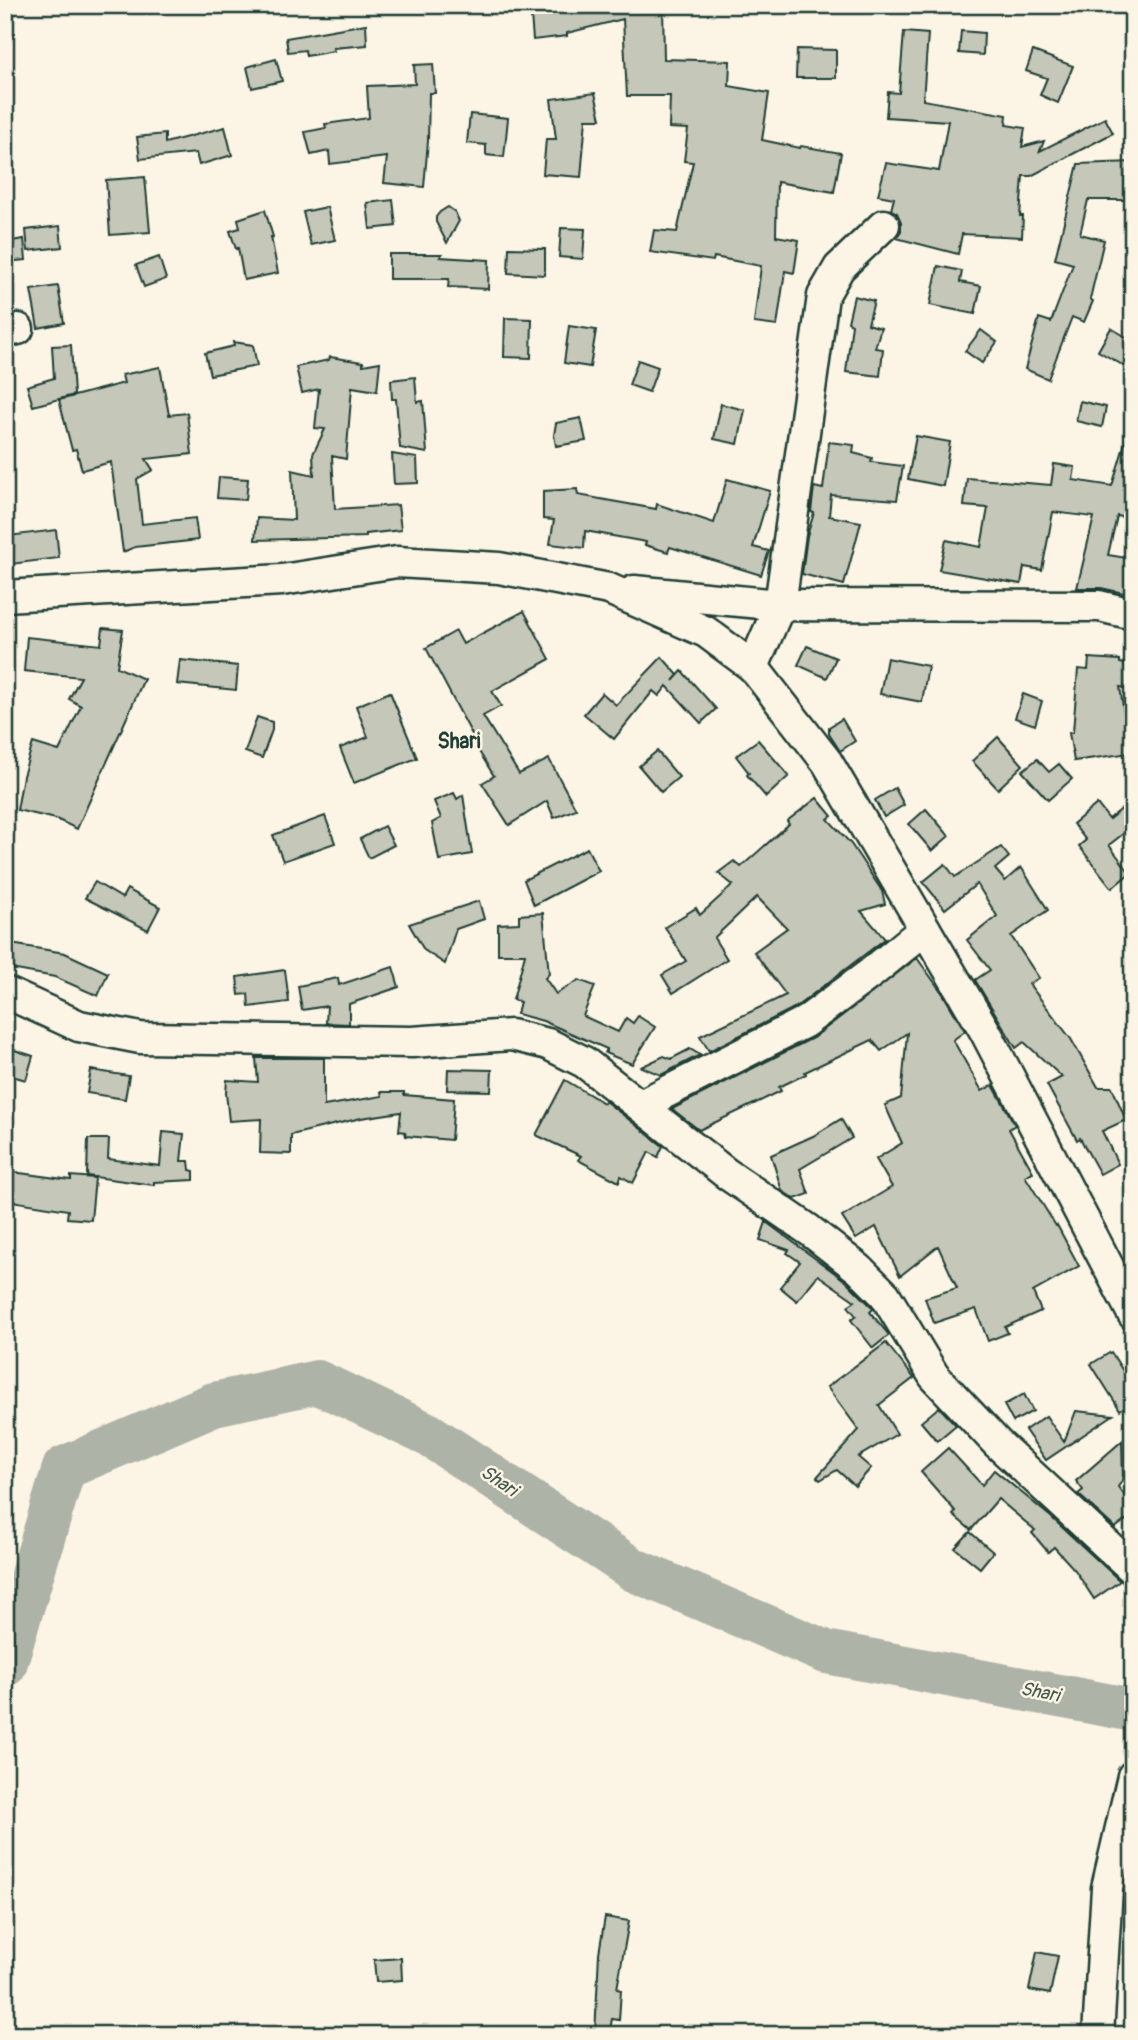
<svg xmlns="http://www.w3.org/2000/svg" width="1138" height="2040" font-family="Pangolin,sans-serif">
	<style>
		.lines { fill: none; stroke-linecap: round; stroke-linejoin: round }
		.river { stroke: #aeb3a7; stroke-width: 44 }
		.building { fill: #c5c7b9; stroke: #1f3d34; stroke-width: 2 }
		.minor-casing { stroke: #1f3d34; stroke-width: 35 }
		.minor { stroke: #fcf5e5; stroke-width: 30 }
		.labels { text-anchor: middle; dominant-baseline: central; stroke-width: 5; stroke-linejoin: round; paint-order: stroke }
		.water-label { font-size: 19px; font-style: italic; fill: #435a51; stroke: #fcf5e5 }
		.quarter-label { font-size: 21px; font-weight: bold; fill: #1f3d34; stroke: #fcf5e5 }
	</style>
	<rect width="100%" height="100%" fill="#fcf5e5"/>
	<filter id="ink" filterUnits="userSpaceOnUse"><feTurbulence type="fractalNoise" baseFrequency=".0143" numOctaves="2"/><feDisplacementMap in="SourceGraphic" scale="14" xChannelSelector="R" yChannelSelector="G"/><feConvolveMatrix kernelMatrix="1 2 1 2 8 2 1 2 1" color-interpolation-filters="sRGB"/></filter>
	<g filter="url(#ink)">
		<g class="lines">
			<polyline class="river" points="5,1665 64,1468 214,1404 317,1382 429,1435 634,1570 826,1652 1133,1710"/>
		</g>
		<g class="building">
			<polygon points="590,5 663,5 664,59 730,61 729,86 769,93 762,140 800,148 801,146 841,153 834,192 777,182 776,236 799,240 794,273 785,271 777,326 754,323 761,266 714,257 713,261 650,252 654,230 677,232 693,162 684,161 688,129 669,128 670,96 627,96 623,19 567,33 567,36 533,40 531,15 565,11"/>
			<polygon points="366,24 367,45 333,48 334,51 306,56 305,50 288,52 286,38"/>
			<polygon points="961,31 984,33 983,55 959,53"/>
			<polygon points="904,32 928,34 923,100 1007,115 1006,125 1025,128 1022,147 1044,141 1040,151 1105,118 1113,133 1031,176 1023,176 1020,216 1023,216 1022,237 962,234 958,254 896,238 901,231 901,222 897,213 891,210 894,198 878,195 886,163 939,171 948,121 886,117 888,92 899,93"/>
			<polygon points="797,49 836,50 836,78 796,78"/>
			<polygon points="1033,51 1073,66 1058,103 1040,95 1047,78 1026,71"/>
			<polygon points="276,59 282,81 252,88 247,67"/>
			<polygon points="433,64 435,93 429,93 428,141 424,187 384,183 387,157 330,164 329,151 311,155 305,132 326,128 325,124 369,118 367,86 415,84 414,65"/>
			<polygon points="595,93 601,119 586,119 581,177 543,174 546,139 556,139 551,99"/>
			<polygon points="470,114 508,118 504,157 486,155 486,145 467,143"/>
			<polygon points="225,127 232,155 199,165 196,153 140,159 137,137 165,134 165,143"/>
			<polygon points="1133,162 1133,200 1088,200 1080,234 1104,240 1090,299 1093,301 1084,322 1072,317 1048,379 1025,369 1039,318 1051,322 1073,264 1055,259 1078,164"/>
			<polygon points="145,177 150,232 110,235 106,180"/>
			<polygon points="393,200 396,226 370,229 367,203"/>
			<polygon points="327,207 335,240 311,245 303,212"/>
			<polygon points="448,207 455,212 459,221 447,243 436,222 436,217 440,212"/>
			<polygon points="265,210 273,237 271,237 278,273 244,280 238,248 236,249 230,231 240,228 238,219"/>
			<polygon points="60,226 62,247 28,251 26,230"/>
			<polygon points="561,228 585,229 583,259 559,257"/>
			<polygon points="24,239 26,260 5,262 5,242"/>
			<polygon points="509,248 545,249 545,275 508,273"/>
			<polygon points="389,254 442,254 440,257 489,260 488,289 448,287 449,279 389,279"/>
			<polygon points="159,257 166,279 144,287 136,265"/>
			<polygon points="938,266 962,271 960,282 981,286 975,314 930,305"/>
			<polygon points="58,286 64,323 38,328 31,290"/>
			<polygon points="854,296 874,301 868,324 881,328 875,348 883,349 880,376 846,372 852,324 848,322"/>
			<polygon points="505,318 532,319 531,358 504,357"/>
			<polygon points="569,326 596,330 590,367 564,363"/>
			<polygon points="1111,328 1133,341 1133,371 1098,351"/>
			<polygon points="981,330 997,342 982,363 965,351"/>
			<polygon points="233,342 253,345 257,366 210,375 205,353 234,346"/>
			<polygon points="71,345 74,395 33,406 27,386 54,378 52,346"/>
			<polygon points="330,357 363,362 363,365 380,362 377,391 352,387 346,459 332,456 335,509 398,505 401,530 366,534 366,537 255,540 257,518 294,520 292,470 314,475 313,454 325,429 315,428 319,389 302,393 296,367 329,360"/>
			<polygon points="638,360 658,367 649,392 629,385"/>
			<polygon points="160,367 169,415 187,413 192,454 146,459 153,470 137,479 142,524 195,518 198,540 135,547 123,552 111,462 82,470 76,449 72,450 59,400 124,383 122,375"/>
			<polygon points="415,377 417,402 423,401 427,453 400,448 396,399 392,399 391,380"/>
			<polygon points="1080,401 1106,407 1102,427 1076,421"/>
			<polygon points="721,404 745,410 738,444 714,439"/>
			<polygon points="581,418 586,441 556,446 554,435 556,423"/>
			<polygon points="1128,433 1133,434 1133,519 1117,516 1108,555 1133,559 1133,595 1101,588 1077,588 1094,517 1053,512 1042,570 1024,567 1021,584 939,570 946,540 981,547 988,508 964,506 967,478 1051,485 1054,464 1075,467 1073,480 1112,486"/>
			<polygon points="916,436 950,442 943,486 908,479"/>
			<polygon points="829,442 854,445 853,453 872,458 871,462 903,466 897,500 831,495 829,516 861,522 844,585 802,574 807,536 814,513 811,512 814,487 823,489"/>
			<polygon points="392,454 417,458 418,483 394,484"/>
			<polygon points="219,477 248,479 246,500 217,498"/>
			<polygon points="727,479 770,491 753,547 769,551 761,575 670,547 668,552 645,545 646,542 585,531 584,548 550,544 554,520 543,519 543,491 577,489 578,495 656,509 657,504 714,523"/>
			<polygon points="56,530 59,558 11,564 8,536"/>
			<polygon points="524,611 550,659 492,691 501,706 483,716 519,774 549,759 576,809 554,818 547,801 509,825 482,783 494,776 475,745 477,744 426,648 456,631 463,644"/>
			<polygon points="103,628 123,630 117,667 144,679 77,829 56,819 17,810 23,776 33,743 59,751 81,706 69,699 81,677 24,671 27,637 101,645"/>
			<polygon points="807,646 836,658 827,678 798,665"/>
			<polygon points="662,657 678,675 673,681 682,671 716,709 701,723 667,686 659,696 653,691 614,739 584,714 602,693 616,705"/>
			<polygon points="887,658 928,666 922,702 880,694"/>
			<polygon points="1089,658 1120,660 1120,663 1133,666 1133,689 1120,687 1130,753 1074,761 1069,733 1073,732 1078,669 1088,670"/>
			<polygon points="180,660 238,666 236,690 177,684"/>
			<polygon points="390,692 417,758 354,783 340,748 368,737 356,706"/>
			<polygon points="1023,694 1042,701 1035,725 1015,718"/>
			<polygon points="257,717 272,722 272,730 262,758 245,752"/>
			<polygon points="842,719 855,741 840,751 829,734 829,727"/>
			<polygon points="998,737 1023,765 998,789 972,761"/>
			<polygon points="758,740 789,776 766,797 747,775 749,773 736,756"/>
			<polygon points="657,751 679,777 661,792 639,766"/>
			<polygon points="1037,759 1049,772 1059,764 1072,779 1048,800 1022,771"/>
			<polygon points="895,788 904,805 884,817 875,800"/>
			<polygon points="454,793 457,799 463,795 472,854 439,860 432,823 441,818 434,801"/>
			<polygon points="817,798 832,816 828,819 851,844 882,891 885,904 861,911 885,939 796,1007 709,1051 700,1036 786,995 754,952 787,928 757,897 714,938 727,959 673,993 662,975 686,961 665,927 696,908 700,915 733,885 718,873 734,861 741,867 789,824 787,821"/>
			<polygon points="1133,800 1133,826 1109,845 1130,873 1112,888 1079,846 1086,840 1073,824 1097,804 1109,819"/>
			<polygon points="926,809 949,836 932,851 909,824"/>
			<polygon points="325,816 335,843 283,861 273,835"/>
			<polygon points="384,826 394,845 369,858 360,839"/>
			<polygon points="1001,847 1009,857 995,869 1005,881 1021,867 1048,910 1011,936 1039,978 1029,984 1071,1039 1098,1087 1112,1087 1126,1120 1102,1131 1118,1164 1100,1174 1080,1138 1077,1140 1047,1085 1062,1077 1024,1042 1016,1048 975,980 990,970 967,940 997,916 977,884 945,909 923,882 945,864 955,877"/>
			<polygon points="587,848 599,871 534,905 524,880"/>
			<polygon points="95,882 122,898 127,889 160,907 148,930 85,898"/>
			<polygon points="479,901 484,919 456,929 445,964 424,950 409,924"/>
			<polygon points="543,913 549,974 545,978 556,994 579,980 595,986 583,1016 618,1032 626,1018 633,1023 638,1016 655,1027 632,1064 605,1053 607,1049 543,1021 517,1014 520,1002 513,1000 525,954 498,954 498,924 519,923 519,915"/>
			<polygon points="5,943 65,953 108,973 98,996 55,977 5,968"/>
			<polygon points="917,958 943,994 965,1031 953,1040 982,1091 993,1085 1015,1125 1009,1129 1033,1172 1025,1176 1056,1226 1057,1225 1079,1266 1033,1292 1041,1311 1005,1327 1008,1333 988,1341 976,1309 934,1323 925,1298 957,1288 938,1246 900,1276 876,1227 856,1239 842,1217 892,1187 876,1159 902,1143 885,1105 901,1098 907,1033 881,1051 872,1040 805,1072 806,1074 779,1087 781,1091 699,1130 672,1109 813,1038"/>
			<polygon points="393,967 399,987 349,1004 349,1024 326,1023 327,1006 302,1010 298,986 338,978 339,985"/>
			<polygon points="285,970 289,1002 249,1007 248,994 239,995 237,977"/>
			<polygon points="5,1047 33,1056 26,1080 5,1074"/>
			<polygon points="690,1049 700,1055 661,1075 641,1067 664,1056 671,1059"/>
			<polygon points="256,1058 324,1058 324,1106 382,1096 381,1092 404,1092 404,1095 454,1099 451,1140 406,1136 405,1132 399,1131 401,1112 361,1118 291,1135 291,1154 260,1153 261,1119 229,1121 226,1093 227,1080 258,1082"/>
			<polygon points="448,1069 492,1070 491,1091 447,1090"/>
			<polygon points="91,1070 129,1076 125,1099 87,1093"/>
			<polygon points="565,1080 604,1103 605,1101 663,1146 658,1157 649,1152 633,1183 621,1176 619,1182 578,1160 581,1156 536,1135"/>
			<polygon points="841,1119 852,1138 800,1169 809,1194 795,1199 782,1191 771,1155 813,1136"/>
			<polygon points="163,1132 184,1134 181,1161 189,1161 190,1170 194,1171 194,1180 154,1182 154,1185 87,1176 88,1139 109,1139 108,1159 160,1166"/>
			<polygon points="5,1171 71,1180 71,1176 95,1178 91,1220 67,1218 68,1210 5,1200"/>
			<polygon points="766,1222 847,1282 871,1306 873,1309 870,1312 889,1335 873,1348 851,1320 856,1316 848,1306 855,1301 818,1275 797,1301 780,1287 800,1262 787,1253 789,1250 760,1240"/>
			<polygon points="886,1343 914,1378 879,1405 897,1434 858,1457 871,1468 855,1486 837,1470 820,1480 817,1477 859,1430 827,1387"/>
			<polygon points="1111,1352 1133,1387 1133,1402 1120,1410 1091,1364"/>
			<polygon points="1024,1394 1033,1411 1013,1422 1004,1405"/>
			<polygon points="939,1407 956,1425 937,1441 921,1422"/>
			<polygon points="1076,1411 1113,1415 1046,1460 1025,1430 1046,1416 1064,1442"/>
			<polygon points="1122,1441 1123,1479 1118,1487 1133,1506 1133,1515 1115,1528 1078,1494 1083,1490 1076,1481"/>
			<polygon points="948,1448 982,1485 994,1470 1051,1517 1120,1581 1094,1599 1075,1570 1054,1547 1048,1552 1032,1533 1035,1530 998,1499 971,1530 953,1515 956,1512 921,1472"/>
			<polygon points="970,1532 993,1552 980,1568 955,1548"/>
			<polygon points="605,1917 629,1921 617,1989 621,1990 619,2020 612,2019 609,2035 595,2035 599,1953"/>
			<polygon points="1037,1952 1058,1956 1050,1994 1029,1990"/>
			<polygon points="401,1958 402,1980 376,1982 374,1960"/>
		</g>
		<g class="lines">
			<g class="minor-casing">
				<g id="minor">
					<polyline points="5,332 18,329"/>
					<polyline points="634,591 780,605 823,296 839,268 884,225"/>
					<polyline points="5,596 282,580 397,562 499,568 609,589 706,632 753,667 827,762 985,1031 1133,1314"/>
					<polyline points="753,667 780,605 1099,606 1133,614"/>
					<polyline points="5,992 79,1026 140,1038 412,1042 511,1035 548,1044 584,1062 727,1174 809,1230 859,1269 885,1295 934,1376 997,1443 1133,1569"/>
					<polyline points="641,1105 805,1022 871,973 925,929"/>
					<polyline points="1098,2035 1107,1888 1133,1776"/>
				</g>
			</g>
			<use href="#minor" class="minor"/>
		</g>
	</g>
	<g class="labels">
		<g class="water-label">
			<text transform="translate(499 1481) rotate(34)">Shari</text>
			<text transform="translate(1040 1692) rotate(11)">Shari</text>
		</g>
		<g class="quarter-label">
			<text x="459" y="741">Shari</text>
		</g>
	</g>
	<rect width="1138" height="2040" fill="none" stroke="#fcf5e5" stroke-width="28"/>
	<rect x="14" y="14" width="1110" height="2012" fill="none" stroke="#1f3d34" stroke-width="2.5" filter="url(#ink)"/>
</svg>
